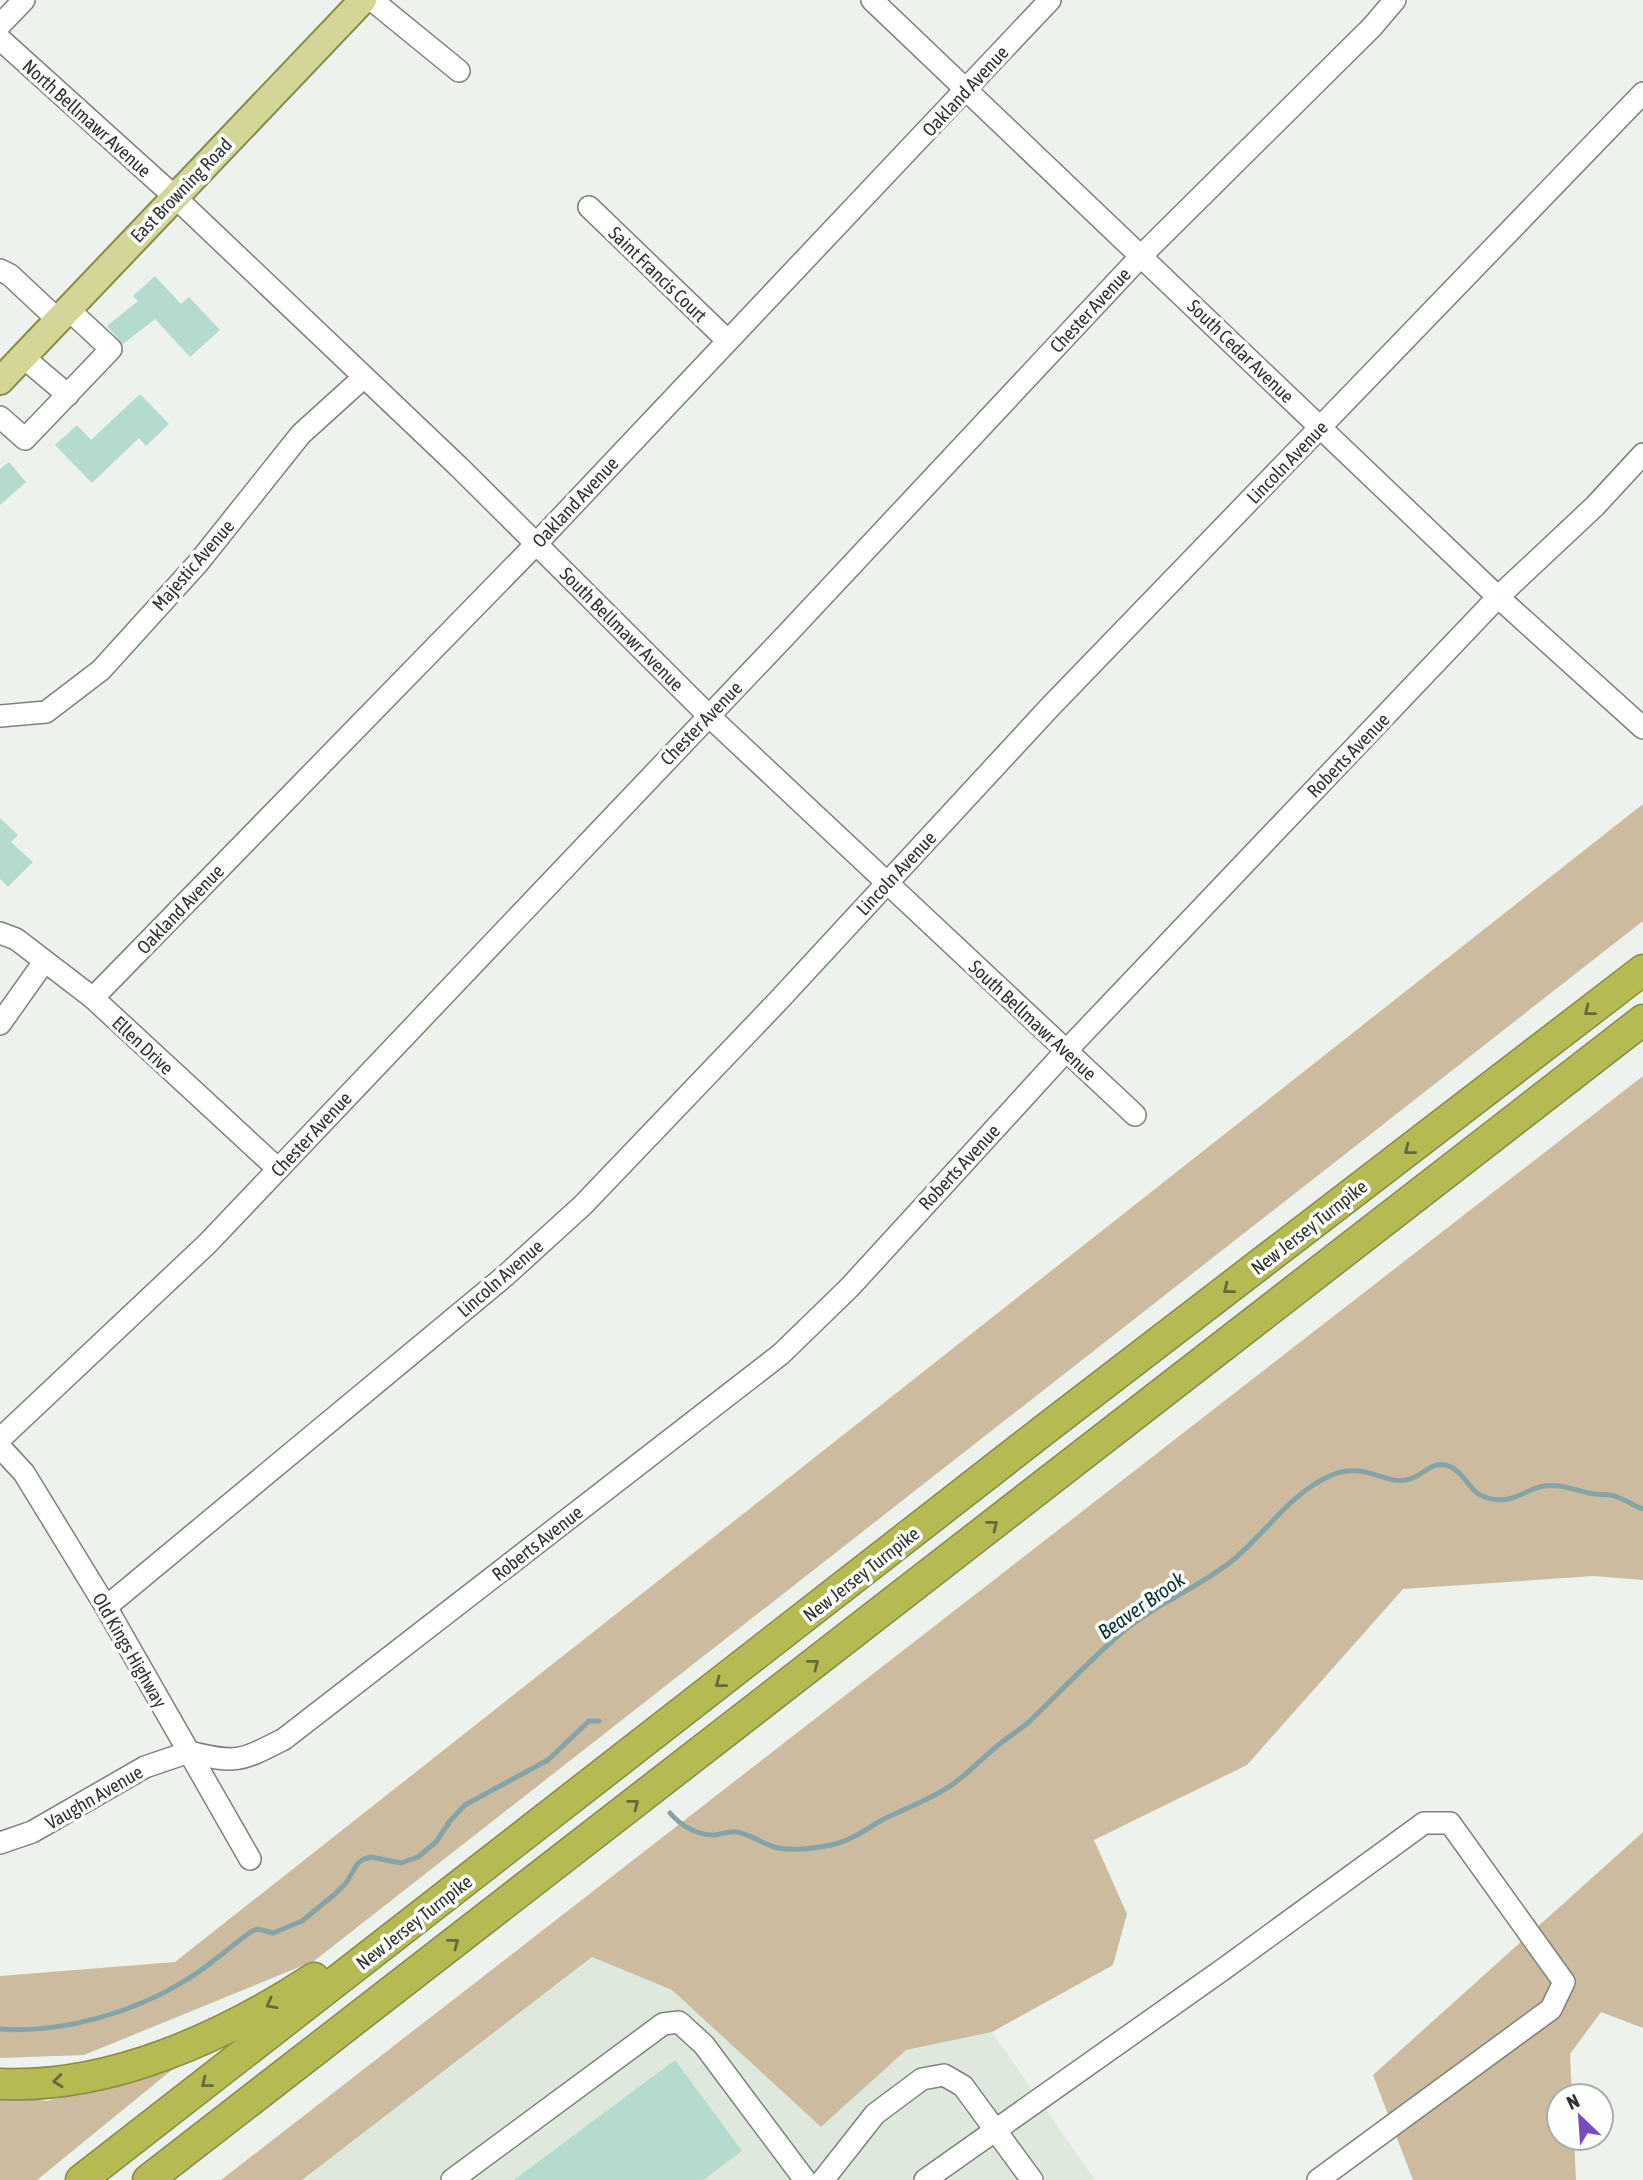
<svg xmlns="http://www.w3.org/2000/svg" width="1643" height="2180" font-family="'Asap Condensed',sans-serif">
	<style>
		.built { fill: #dee8dd }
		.green { fill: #ccbb9e }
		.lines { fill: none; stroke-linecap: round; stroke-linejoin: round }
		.stream { stroke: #86a4a7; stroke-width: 5 }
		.building { fill: #b4dbce }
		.minor-casing { stroke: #7e827d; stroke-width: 24 }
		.major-casing { stroke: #878b46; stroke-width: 30 }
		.highway-casing { stroke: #878b46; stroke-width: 33 }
		.minor { stroke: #fff; stroke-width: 21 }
		.major { stroke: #d3d697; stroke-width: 26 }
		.highway { stroke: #b5ba52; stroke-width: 30 }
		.oneway { stroke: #66693e }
		.labels { text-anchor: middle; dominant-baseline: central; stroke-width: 7; stroke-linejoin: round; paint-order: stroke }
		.street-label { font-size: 19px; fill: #313331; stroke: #fdfffd }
		.water-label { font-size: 21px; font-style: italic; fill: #083236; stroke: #fdfffd }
	</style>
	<rect width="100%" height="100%" fill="#edf2ed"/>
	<polygon class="built" points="592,1957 672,1990 821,2127 906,2050 992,2032 1095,2180 302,2180"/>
	<g class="green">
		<polygon points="1643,804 1643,921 314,1961 84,2055 0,2058 0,1976 175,1962"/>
		<polygon points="1643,1076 1643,1580 1594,1576 1403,1589 1247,1765 1094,1840 1127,1914 1113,1965 992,2032 906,2050 821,2127 672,1990 592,1957 302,2180 221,2180"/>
		<polygon points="1643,1832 1643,2028 1601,2012 1570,2054 1572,2096 1559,2096 1559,2138 1574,2138 1576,2180 1413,2180 1373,2075"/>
		<polygon points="173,2069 37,2180 0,2180 0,2095 47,2101"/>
	</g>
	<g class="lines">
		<g class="stream">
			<path d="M670,1813C680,1825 698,1836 715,1835C722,1834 730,1831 737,1832C750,1834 761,1843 774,1847C791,1852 814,1848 831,1845C849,1842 866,1829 882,1820C905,1808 931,1800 953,1784C970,1772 984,1756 1001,1743C1011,1735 1023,1728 1032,1719C1061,1691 1088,1662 1119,1635C1153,1605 1197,1589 1233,1560C1266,1533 1291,1492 1332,1475C1368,1461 1386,1487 1410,1479C1424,1475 1434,1458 1451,1467C1471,1477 1467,1499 1501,1500C1517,1500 1529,1488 1544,1486C1561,1483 1578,1492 1595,1494C1602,1495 1611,1494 1617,1497C1626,1500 1634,1506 1643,1509"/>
			<path d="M0,2029C61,2034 135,2012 186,1980C210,1966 229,1947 252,1931L258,1929L273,1933L302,1921L335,1894L346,1883L358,1863L364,1859L371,1857L401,1863L418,1857L436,1842L450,1821L465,1805L548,1760L589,1721H599"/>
		</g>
	</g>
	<g class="building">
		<polygon points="155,276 181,304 189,297 220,330 190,357 155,319 123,344 107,326 138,301 133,296"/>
		<polygon points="140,394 169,424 146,446 139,438 92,483 55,445 77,425 91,440"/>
		<polygon points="9,462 26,482 0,505 0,469"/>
		<polygon points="0,818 18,835 11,842 33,862 8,887 0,879"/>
		<polygon points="675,2060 742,2151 703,2180 514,2180"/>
	</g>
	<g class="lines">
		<g class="minor-casing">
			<g id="minor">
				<polyline points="372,0 459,71"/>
				<polyline points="872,0 1498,597 1643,728"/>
				<polyline points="0,25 24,0"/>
				<polyline points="0,39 175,197 459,467 708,715 1135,1115"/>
				<polyline points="589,207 727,340"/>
				<polyline points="0,270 10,275 58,320"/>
				<polyline points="23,357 68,395"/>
				<polyline points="0,417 25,439 111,349 68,309"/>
				<polyline points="0,716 46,712 101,670 198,563 301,434 364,377"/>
				<polyline points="0,933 16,939 93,998 278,1169"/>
				<polyline points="93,998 536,544 1050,0"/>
				<polyline points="0,1024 44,962"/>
				<polyline points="0,1439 207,1244 787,634 1141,256 1372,27 1395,0"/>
				<polyline points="0,1447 24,1473 106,1607 250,1859"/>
				<polyline points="106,1607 505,1276 583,1205 779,1000 1050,707 1643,93"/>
				<path d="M189,1752C237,1764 241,1761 284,1739L781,1354L850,1287L1066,1051L1498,597L1595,506L1643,454"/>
				<polyline points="0,1843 32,1832 145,1767 189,1752"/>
				<polyline points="452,2180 663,2024 679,2022 704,2045 805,2180"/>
				<polyline points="823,2180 875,2114 922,2079 944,2075 963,2086 1032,2180"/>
				<polyline points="925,2180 1225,1968 1424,1823 1450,1823 1564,1982 1551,2009 1318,2180"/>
			</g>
		</g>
		<g class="major-casing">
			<polyline id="major" points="0,381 363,0"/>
		</g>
		<g class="highway-casing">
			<g id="highway">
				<path d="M0,2084C110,2089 224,2037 314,1978"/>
				<polyline points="81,2180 1044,1430 1643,970"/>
				<polyline points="148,2180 1643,1020"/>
			</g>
		</g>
		<use href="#minor" class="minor"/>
		<use href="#major" class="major"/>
		<use href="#highway" class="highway"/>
	</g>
	<defs><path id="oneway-chevron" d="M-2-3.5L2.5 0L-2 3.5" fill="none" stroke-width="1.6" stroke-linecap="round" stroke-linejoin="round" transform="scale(1.75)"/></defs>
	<g class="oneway">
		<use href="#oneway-chevron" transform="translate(1589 1011) rotate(142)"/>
		<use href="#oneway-chevron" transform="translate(1409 1150) rotate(142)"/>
		<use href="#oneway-chevron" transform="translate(1228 1289) rotate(142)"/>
		<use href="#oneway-chevron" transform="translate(993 1525) rotate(-38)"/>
		<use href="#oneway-chevron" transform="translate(814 1664) rotate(-38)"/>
		<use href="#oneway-chevron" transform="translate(720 1683) rotate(142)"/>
		<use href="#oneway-chevron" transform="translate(634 1804) rotate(-38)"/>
		<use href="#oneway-chevron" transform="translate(454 1943) rotate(-38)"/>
		<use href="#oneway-chevron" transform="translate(271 2004) rotate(151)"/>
		<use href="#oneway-chevron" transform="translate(58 2081) rotate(174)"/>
		<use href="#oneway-chevron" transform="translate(206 2083) rotate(142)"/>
	</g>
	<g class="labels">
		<g class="street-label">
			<text transform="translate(965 91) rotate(-47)">Oakland Avenue</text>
			<text transform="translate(87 118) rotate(42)">North Bellmawr Avenue</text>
			<text transform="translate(181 190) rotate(-46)">East Browning Road</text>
			<text transform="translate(658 274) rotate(44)">Saint Francis Court</text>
			<text transform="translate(1090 310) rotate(-47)">Chester Avenue</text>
			<text transform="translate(1241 351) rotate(44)">South Cedar Avenue</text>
			<text transform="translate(1287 462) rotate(-46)">Lincoln Avenue</text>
			<text transform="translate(575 502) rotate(-47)">Oakland Avenue</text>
			<text transform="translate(193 565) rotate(-49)">Majestic Avenue</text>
			<text transform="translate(622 629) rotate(45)">South Bellmawr Avenue</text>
			<text transform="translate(701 723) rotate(-46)">Chester Avenue</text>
			<text transform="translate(1348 755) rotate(-46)">Roberts Avenue</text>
			<text transform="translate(896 873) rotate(-47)">Lincoln Avenue</text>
			<text transform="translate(180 909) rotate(-46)">Oakland Avenue</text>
			<text transform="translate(1033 1020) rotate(43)">South Bellmawr Avenue</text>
			<text transform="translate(143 1045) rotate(43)">Ellen Drive</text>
			<text transform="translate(311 1134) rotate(-47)">Chester Avenue</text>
			<text transform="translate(959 1167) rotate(-47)">Roberts Avenue</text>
			<text transform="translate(1309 1227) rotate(-38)">New Jersey Turnpike</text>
			<text transform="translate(500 1278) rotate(-41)">Lincoln Avenue</text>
			<text transform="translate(537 1543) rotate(-38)">Roberts Avenue</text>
			<text transform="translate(861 1574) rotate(-38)">New Jersey Turnpike</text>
			<text transform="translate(130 1650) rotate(60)">Old Kings Highway</text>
			<text transform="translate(94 1797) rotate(-30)">Vaughn Avenue</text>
			<text transform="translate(414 1922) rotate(-38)">New Jersey Turnpike</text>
		</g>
		<g class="water-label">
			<text transform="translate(1141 1605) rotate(-35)">Beaver Brook</text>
		</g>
	</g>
	<g transform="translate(1580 2117) rotate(335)"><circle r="33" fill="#fdfffd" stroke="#abadab" stroke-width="2"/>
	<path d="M0-5L12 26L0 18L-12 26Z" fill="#7949c1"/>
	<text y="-10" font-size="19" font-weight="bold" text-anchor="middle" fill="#313331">N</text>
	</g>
</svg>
